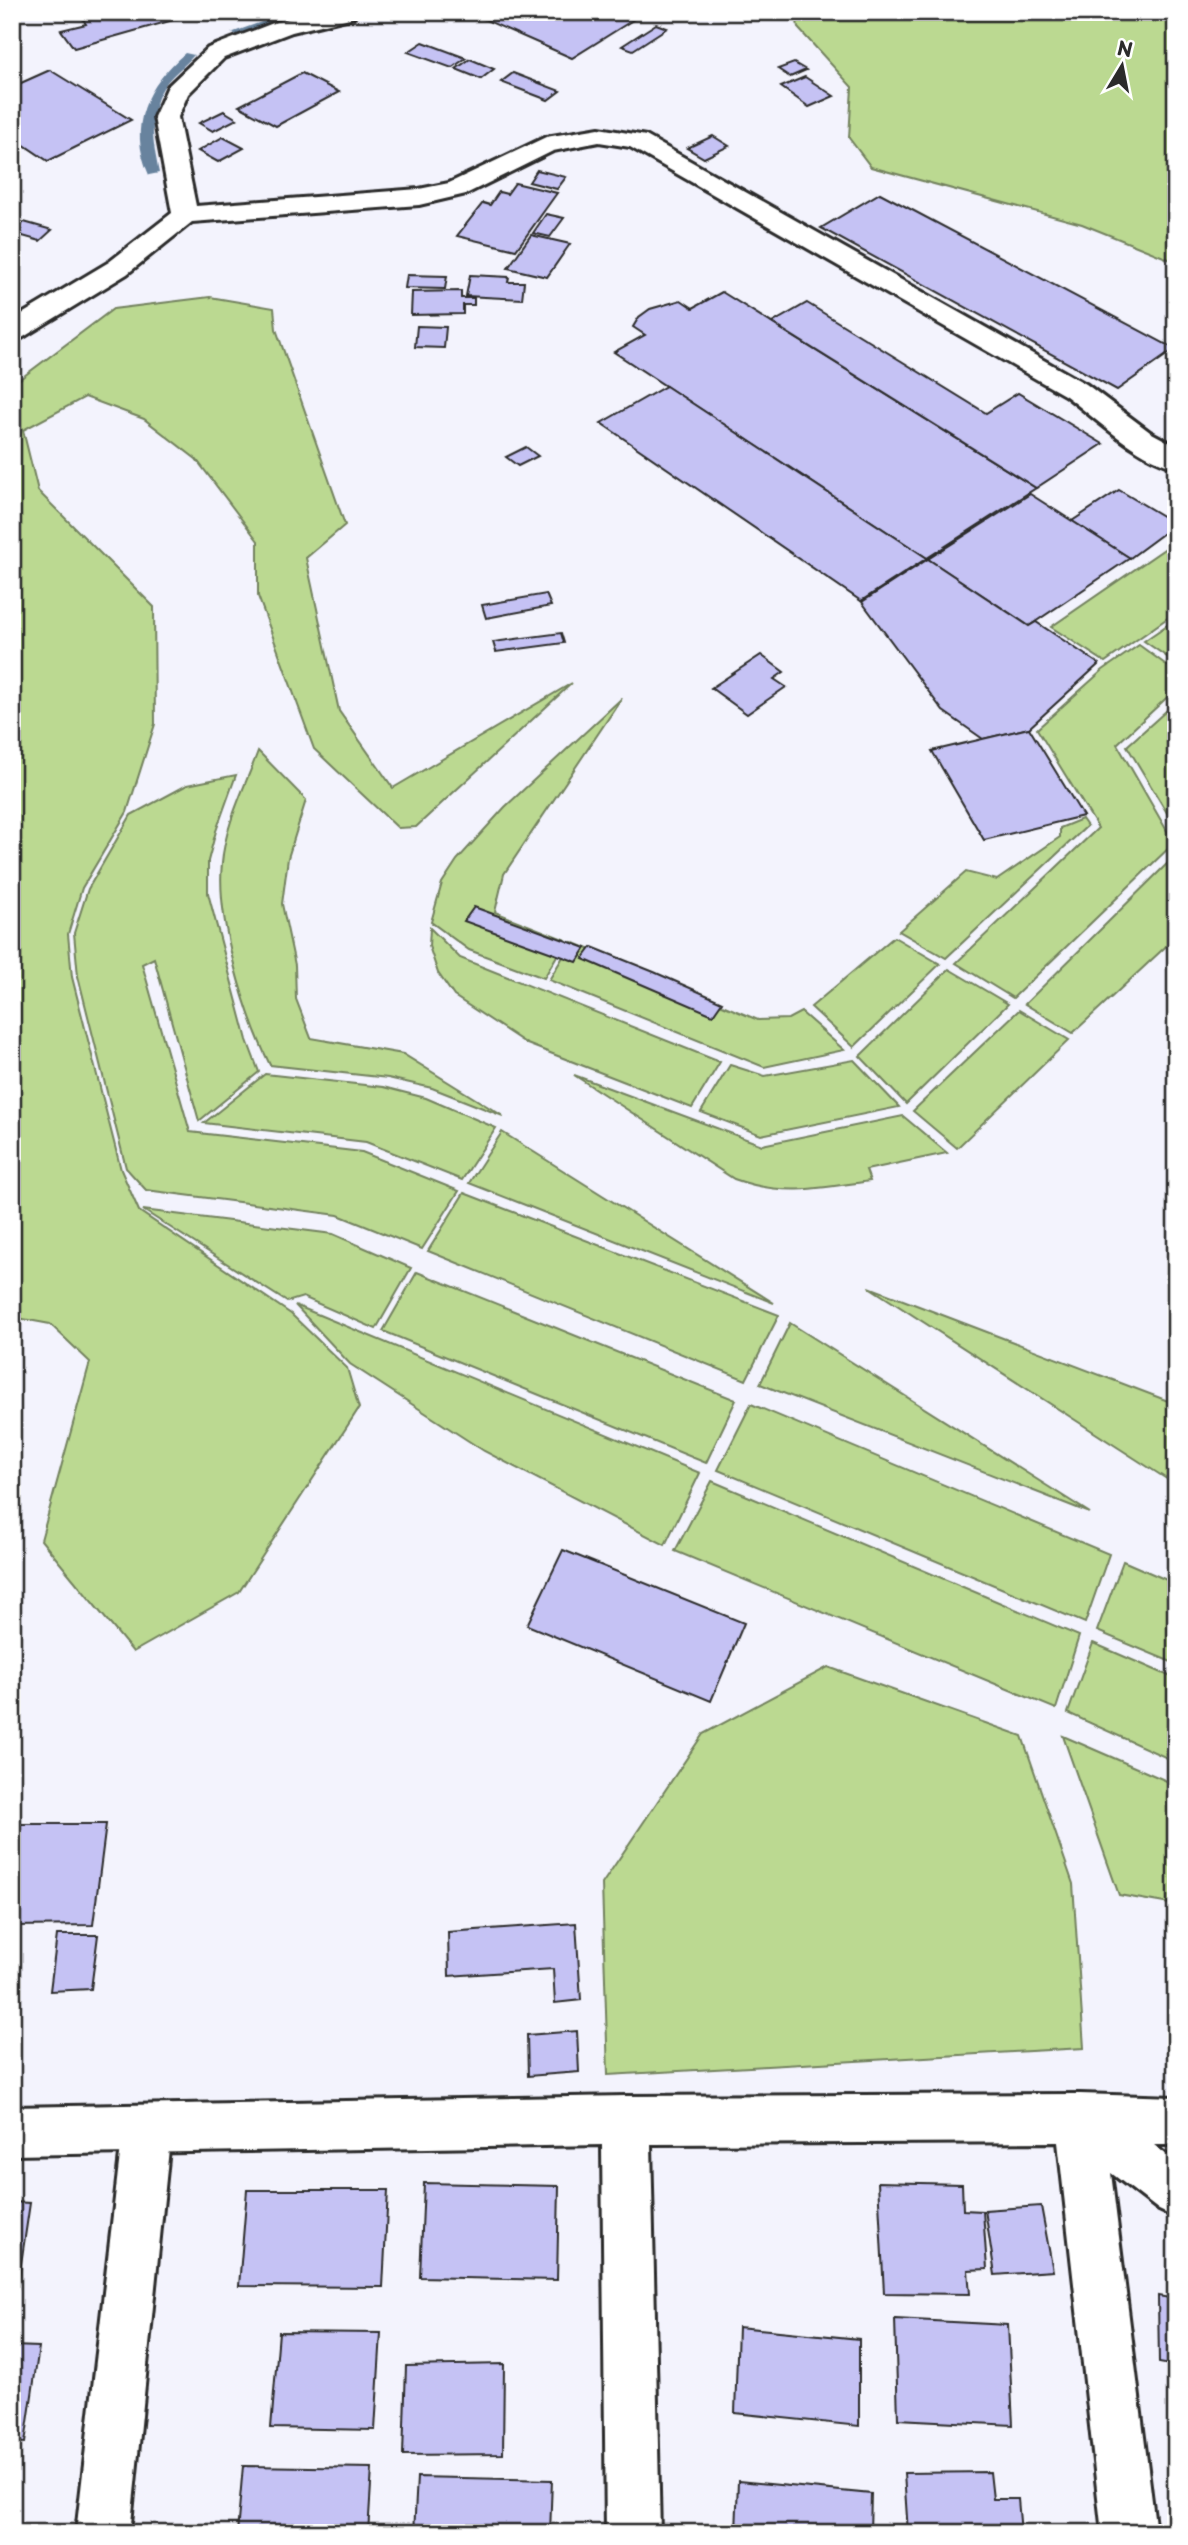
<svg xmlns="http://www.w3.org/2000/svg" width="1188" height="2545" font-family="'Playpen Sans',sans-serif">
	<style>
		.green { fill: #bbd991; stroke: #73825e; stroke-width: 2 }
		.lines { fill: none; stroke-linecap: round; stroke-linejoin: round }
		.stream { fill: #67839e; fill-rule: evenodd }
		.building { fill: #c5c2f4; stroke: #2b2b2b; stroke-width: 2 }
		.minor-casing { stroke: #2b2b2b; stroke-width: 6 }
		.tertiary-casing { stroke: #2b2b2b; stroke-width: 6 }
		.minor { fill: #fff; fill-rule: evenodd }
		.tertiary { fill: #fff; fill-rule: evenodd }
	</style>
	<rect width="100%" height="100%" fill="#f3f3fd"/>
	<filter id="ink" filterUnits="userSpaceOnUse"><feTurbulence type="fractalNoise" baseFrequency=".0143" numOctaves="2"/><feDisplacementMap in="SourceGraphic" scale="14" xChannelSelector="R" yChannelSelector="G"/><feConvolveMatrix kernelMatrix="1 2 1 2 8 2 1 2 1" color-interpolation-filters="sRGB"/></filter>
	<g filter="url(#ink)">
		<g class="green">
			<polygon points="796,12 1176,12 1176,262 1082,224 871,167 849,138 852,87 798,28"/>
			<polygon points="210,297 274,308 276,329 345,525 306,558 339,711 393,788 572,683 416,827 398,828 314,749 258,596 258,541 196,459 144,419 85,397 23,430 38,491 154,607 155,724 127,812 82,888 68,934 72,977 121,1170 139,1211 291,1314 347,1368 359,1408 239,1592 133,1652 41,1540 90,1362 50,1324 12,1317 12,385 113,309"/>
			<polygon points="1176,541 1176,612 1105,662 1051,627"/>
			<polygon points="1176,619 1176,663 1144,641"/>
			<polygon points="1139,645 1176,672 1176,689 1117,744 1174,843 1013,998 956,963 1098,828 1037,729 1103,670"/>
			<polygon points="622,698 504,874 495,912 566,940 544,978 469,950 431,922 442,883 457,860 505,807"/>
			<polygon points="1176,702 1176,828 1127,746"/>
			<path d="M258,751L306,800L288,858L282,904L295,965L296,999L311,1038L403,1054L503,1116L432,1088L388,1078L270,1065C245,1014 216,919 222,863C225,825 245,787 258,751Z"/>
			<polygon points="236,775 216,831 208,861 208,893 247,1040 259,1072 199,1121 154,958 142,964 190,1132 362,1152 459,1191 422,1249 338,1215 146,1190 126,1168 78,976 74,933 88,889 131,815 187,785"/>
			<polygon points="1082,819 1087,826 946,958 899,931 966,872 997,880 1060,837 1060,828"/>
			<polygon points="1176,855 1176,937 1073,1033 1025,1004"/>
			<polygon points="430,928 460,958 720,1062 692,1108 527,1044 454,996 438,973 429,946"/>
			<polygon points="894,937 940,964 854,1047 811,1007"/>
			<polygon points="572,942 758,1020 788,1019 801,1012 844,1050 764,1067 549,980"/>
			<polygon points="949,969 1008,1004 906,1104 860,1056"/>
			<polygon points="1019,1010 1069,1040 957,1148 913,1111"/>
			<polygon points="854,1060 899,1107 761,1135 701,1112 730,1065 765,1076"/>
			<polygon points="265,1074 383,1087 426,1098 496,1128 462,1180 366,1142 204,1123"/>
			<path d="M574,1075L762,1145L903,1116L947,1153L866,1170L870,1181C819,1188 784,1197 734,1179Z"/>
			<polygon points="502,1132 774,1303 469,1183"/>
			<polygon points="464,1193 779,1315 746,1380 428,1251"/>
			<polygon points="143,1210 333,1234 411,1268 376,1329 303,1297 287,1302"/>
			<polygon points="417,1272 736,1400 706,1463 383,1331"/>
			<polygon points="869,1287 1176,1404 1176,1485"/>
			<polygon points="295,1305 700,1473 665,1545 484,1451 350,1364"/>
			<polygon points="790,1323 1090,1513 760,1384"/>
			<polygon points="751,1404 1109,1554 1085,1623 718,1470"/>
			<polygon points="712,1481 1079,1636 1056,1709 675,1551"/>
			<polygon points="1123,1561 1176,1584 1176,1664 1097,1631"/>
			<polygon points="1093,1643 1176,1679 1176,1762 1068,1713"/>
			<polygon points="828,1667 1022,1736 1073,1884 1084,2048 608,2075 602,1884 703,1734"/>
			<polygon points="1063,1736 1176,1785 1176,1905 1119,1895"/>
		</g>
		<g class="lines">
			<g class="stream">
				<polygon points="289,12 305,12 240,35 231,33"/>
				<path d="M185,53L194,55C186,65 175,72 167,82C146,109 153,142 159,173L149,175C127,125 147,86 185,53Z"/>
			</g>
		</g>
		<g class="building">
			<polygon points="109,12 180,12 184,17 74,48 61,30 86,24 83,19"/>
			<polygon points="474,12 622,12 636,18 572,58 472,14"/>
			<polygon points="656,24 667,28 633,50 622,46"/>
			<polygon points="423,42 466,58 452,68 408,52"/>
			<polygon points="470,59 494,69 481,79 456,69"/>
			<polygon points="794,63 806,70 790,77 778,69"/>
			<polygon points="50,70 131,120 48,161 24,145 12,150 12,87"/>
			<polygon points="302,73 339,92 276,126 239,106"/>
			<polygon points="513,73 560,91 548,100 501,82"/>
			<polygon points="805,77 834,96 809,107 781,87"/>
			<polygon points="224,111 237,119 213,131 199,123"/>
			<polygon points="713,136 729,146 704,158 687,148"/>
			<polygon points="223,137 244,148 218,162 198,151"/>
			<polygon points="537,170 566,177 557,189 529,182"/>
			<polygon points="515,183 557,193 516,250 457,236 483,203 490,205 499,192 507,194"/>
			<polygon points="880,193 1175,349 1117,390 821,228"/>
			<polygon points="546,214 564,218 550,237 533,233"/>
			<polygon points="24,222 52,230 40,241 12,233"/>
			<polygon points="531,235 570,244 547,277 508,268"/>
			<polygon points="407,275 447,276 445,289 405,288"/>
			<polygon points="470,275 509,277 508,282 524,282 522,299 466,296"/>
			<polygon points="461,291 461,298 474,298 474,305 463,305 463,314 411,315 412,292"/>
			<polygon points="722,292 1036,488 927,558 614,352 645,335 633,327 639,317 650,309 681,300 693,308"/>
			<polygon points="807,303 986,413 1018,393 1103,444 1036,488 772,323"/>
			<polygon points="417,326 446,327 444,348 415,347"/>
			<polygon points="666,386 927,558 861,601 601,423"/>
			<polygon points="526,447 538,456 518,466 506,457"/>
			<polygon points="1119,490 1176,524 1130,558 1072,521"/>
			<polygon points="1030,494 1130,558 1029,626 928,559"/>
			<polygon points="928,559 1029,626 1036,622 1099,664 1029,728 983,739 943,711 862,602"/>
			<polygon points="546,594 551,606 486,618 482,605"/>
			<polygon points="561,633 564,643 496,652 493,642"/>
			<polygon points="761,655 784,672 774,679 786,687 747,714 711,688"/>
			<polygon points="1029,728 1083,816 984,840 932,751"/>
			<polygon points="474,907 586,948 577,962 464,921"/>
			<polygon points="592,947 654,972 722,1002 713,1015 583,959"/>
			<polygon points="563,1550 744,1623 711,1701 527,1625"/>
			<polygon points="12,1824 106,1824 93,1925 12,1926"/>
			<polygon points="576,1923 581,2000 555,2003 553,1969 449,1976 448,1932"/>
			<polygon points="57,1935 98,1935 91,1989 50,1991"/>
			<polygon points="577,2031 579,2072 528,2076 527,2035"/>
			<polygon points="878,2182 962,2184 963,2210 983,2211 987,2269 968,2270 970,2294 884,2293"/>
			<polygon points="424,2183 559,2186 557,2280 420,2277"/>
			<polygon points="247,2190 388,2190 383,2287 239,2286"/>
			<polygon points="12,2202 30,2203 16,2298 12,2298"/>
			<polygon points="1041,2206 1053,2271 995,2275 985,2210"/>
			<polygon points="1158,2296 1176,2299 1176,2366 1159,2363"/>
			<polygon points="895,2319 1008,2325 1013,2425 898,2419"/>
			<polygon points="738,2327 859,2339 859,2426 735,2413"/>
			<polygon points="279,2332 381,2333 375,2430 271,2428"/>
			<polygon points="12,2346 39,2347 25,2443 12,2442"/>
			<polygon points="504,2364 503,2454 403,2455 406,2366"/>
			<polygon points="243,2466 372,2468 368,2533 237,2533"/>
			<polygon points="990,2472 993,2499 1018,2499 1021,2533 908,2533 904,2473"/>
			<polygon points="417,2477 552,2480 550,2533 414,2533"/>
			<polygon points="738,2481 871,2494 870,2533 736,2533"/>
		</g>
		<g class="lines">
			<g class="minor-casing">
				<g id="minor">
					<path d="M316,12H358L354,17L292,32L224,58L188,94L178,117L196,206L419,189L449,183L546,137L599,128L646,136L1086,384L1150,432L1176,446V468C1135,457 1099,421 1066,396L630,147L599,142L553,151L466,194L419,205L192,222L127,274L22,338L12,340V320L109,262L172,213L154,117L168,86L208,48L276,22Z"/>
					<polygon points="1080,2094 1176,2097 1176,2145 1154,2145 1176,2162 1176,2218 1159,2210 1111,2173 1156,2533 1102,2533 1058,2142 651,2144 660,2533 606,2533 602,2145 12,2155 12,2107 626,2096"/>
				</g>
			</g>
			<g class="tertiary-casing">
				<polygon id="tertiary" points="147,2105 164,2112 171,2129 130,2533 76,2533 123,2129 130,2112"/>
			</g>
			<use href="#minor" class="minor"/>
			<use href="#tertiary" class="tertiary"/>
		</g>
	</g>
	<rect width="1188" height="2545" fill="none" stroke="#fff" stroke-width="42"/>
	<rect x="21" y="21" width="1146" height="2503" fill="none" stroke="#2b2b2b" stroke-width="2.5" filter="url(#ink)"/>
	<g transform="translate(1122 66) rotate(10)" stroke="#ffffff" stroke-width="5" paint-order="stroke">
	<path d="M0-5L12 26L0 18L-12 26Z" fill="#2b2b2b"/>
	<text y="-10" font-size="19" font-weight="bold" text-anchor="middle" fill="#2b2b2b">N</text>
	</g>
</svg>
